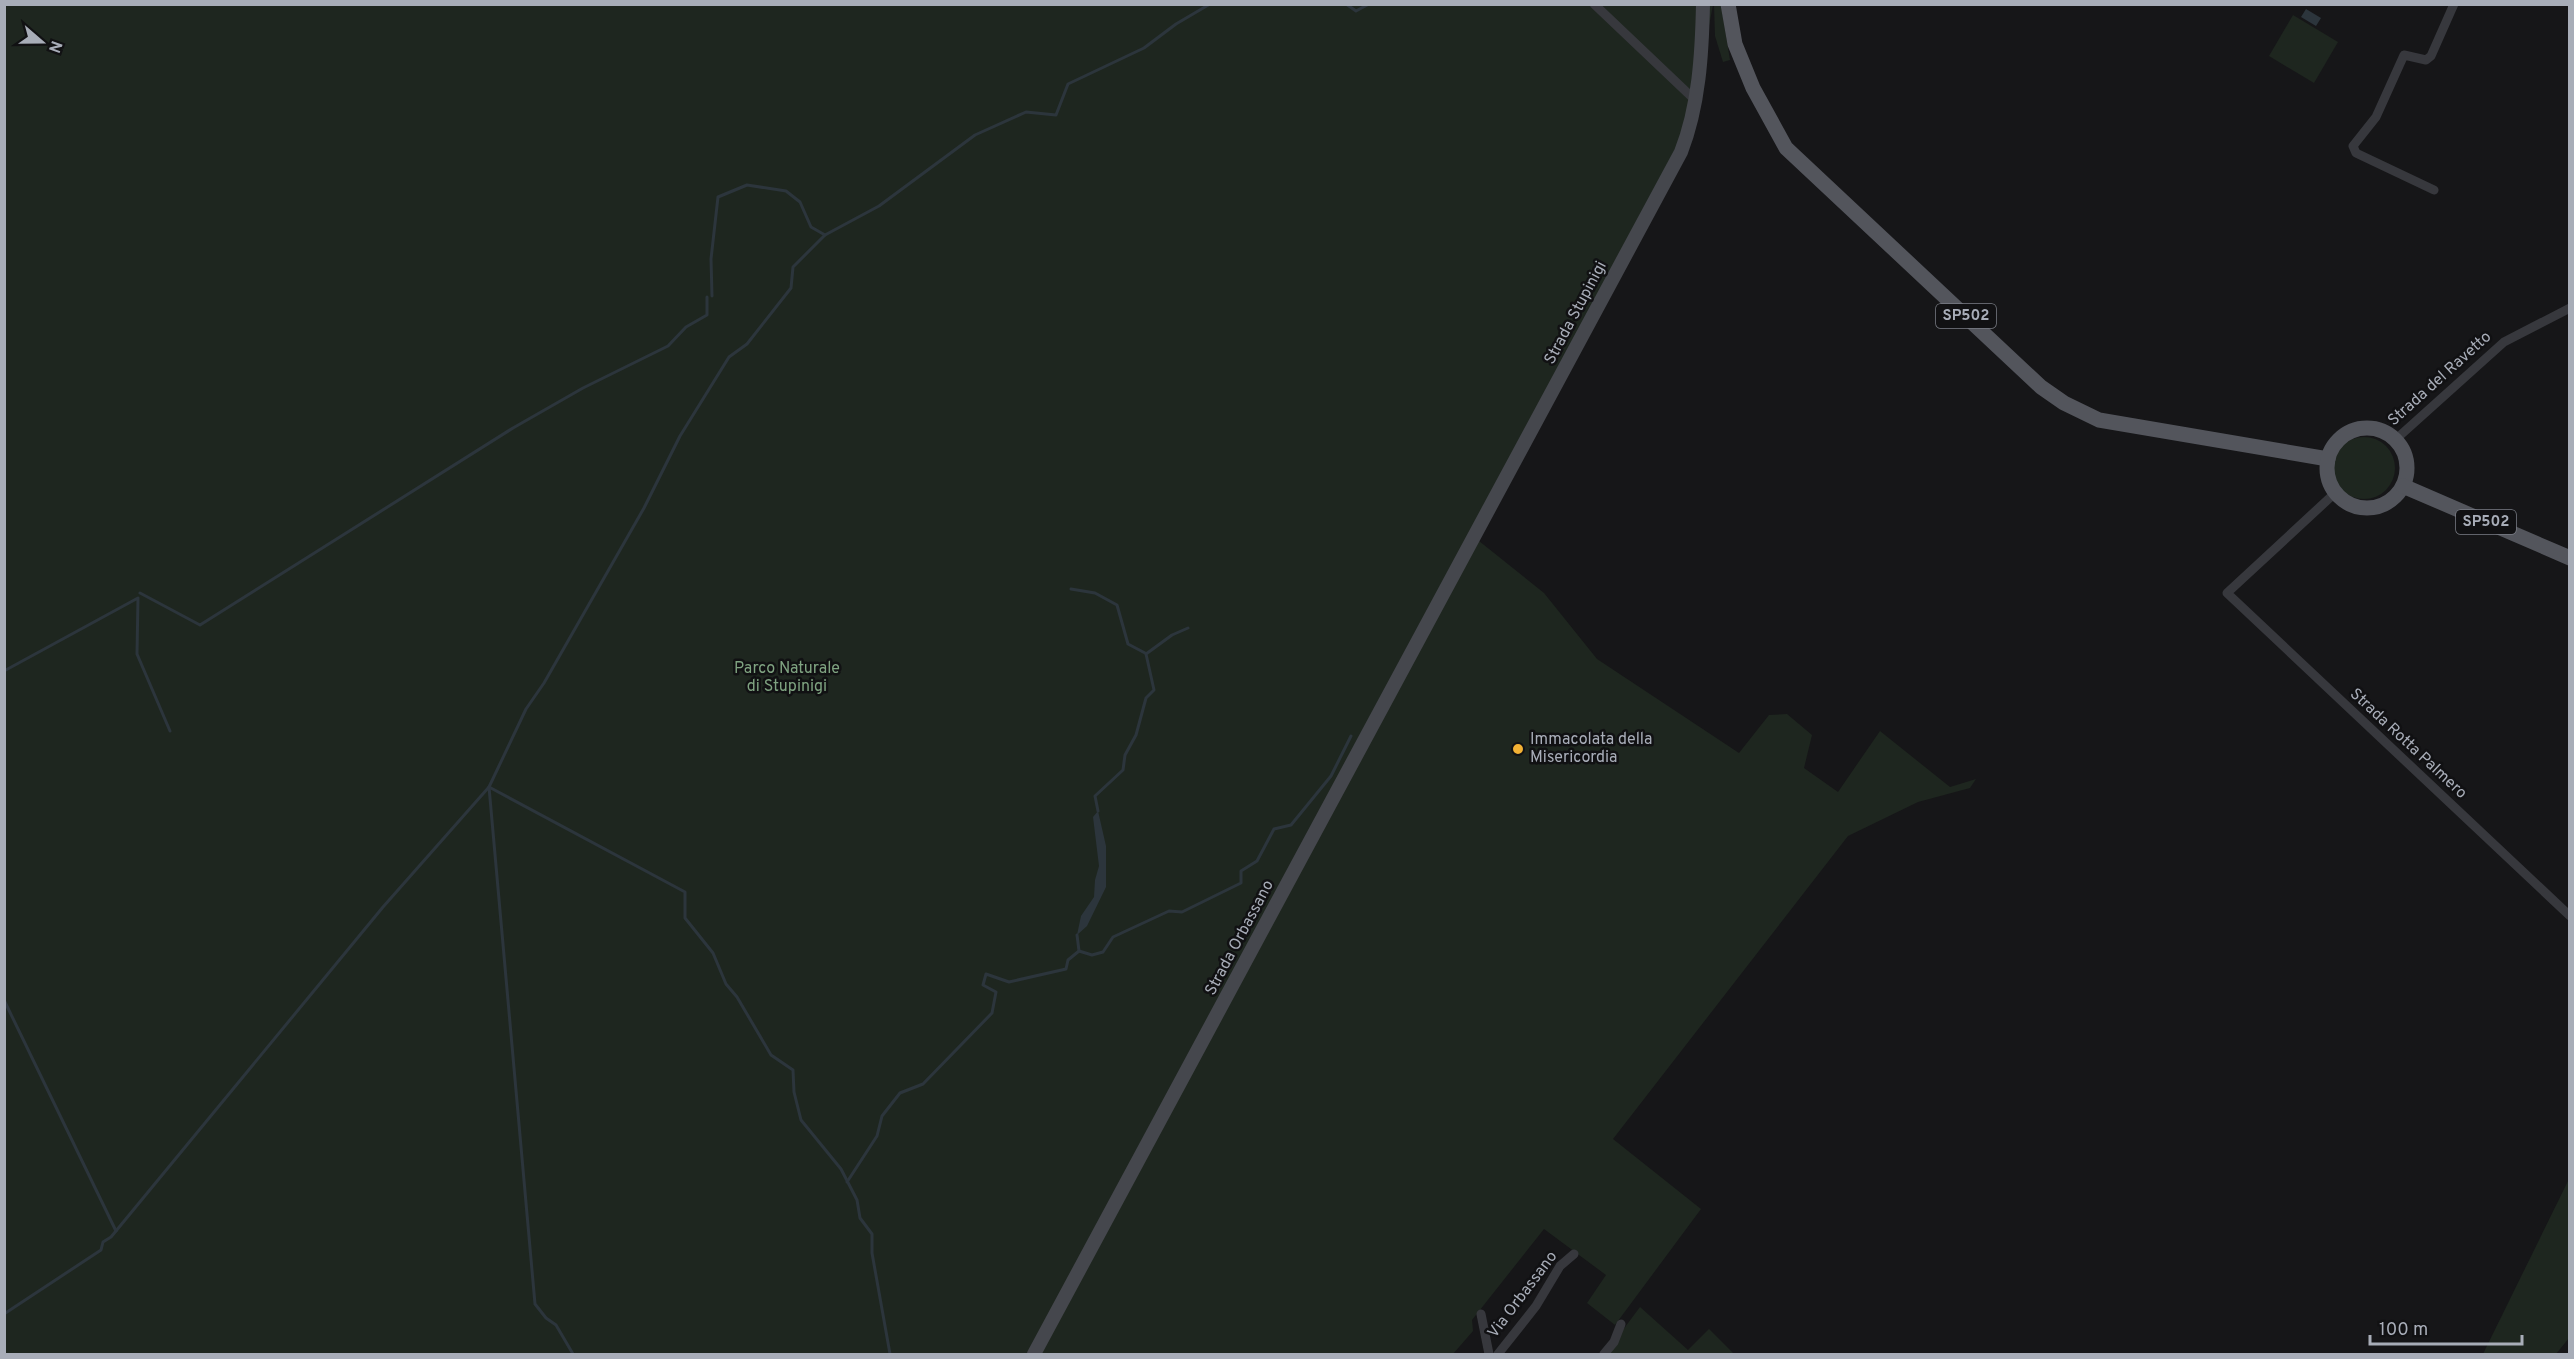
<svg xmlns="http://www.w3.org/2000/svg" width="2574" height="1359" font-family="Overpass,sans-serif">
	<style>
		.green { fill: #1e261f }
		.water { fill: #2c353c }
		.lines { fill: none; stroke-linecap: round; stroke-linejoin: round }
		.stream { stroke: #2c353c; stroke-width: 3 }
		.street { stroke: #37383d; stroke-width: 9 }
		.secondary { stroke: #45474d; stroke-width: 14 }
		.primary { stroke: #53555c; stroke-width: 15 }
		.poi-dot { fill: #f2b134; stroke: #111113; stroke-width: 2 }
		.labels { text-anchor: middle; dominant-baseline: central; stroke-width: 5; stroke-linejoin: round; paint-order: stroke }
		.shield { fill: #111113; stroke: #7b7e86; stroke-width: 1.5 }
		.shield-label { font-size: 15px; font-weight: bold; fill: #a8adb8 }
		.street-label { font-size: 16px; fill: #a8adb8; stroke: #111113 }
		.park-label { font-size: 16px; fill: #7fa381; stroke: #111113 }
		.poi-label { font-size: 16px; fill: #a8adb8; stroke: #111113; text-anchor: start }
	</style>
	<rect width="100%" height="100%" fill="#161618"/>
	<g class="green">
		<polygon points="4,5 1713,5 1689,130 1474,537 1544,593 1597,659 1739,753 1769,715 1787,714 1812,735 1804,768 1838,792 1880,731 1950,787 1976,779 1970,788 1918,802 1848,836 1613,1139 1701,1209 1615,1325 1587,1303 1606,1275 1544,1229 1472,1320 1473,1331 1453,1354 5,1354"/>
		<polygon points="1714,5 1721,5 1730,60 1723,62 1715,36"/>
		<polygon points="2293,15 2338,42 2314,83 2269,56"/>
		<circle cx="2364" cy="468" r="31"/>
		<polygon points="2569,1179 2569,1338 2556,1354 2483,1354"/>
		<polygon points="1640,1307 1688,1350 1709,1329 1734,1354 1605,1354"/>
	</g>
	<g class="water">
		<polygon points="2306,9 2321,18 2316,26 2301,17"/>
		<polygon points="1098,811 1106,846 1106,887 1087,926 1077,935 1081,916 1094,897 1095,880 1099,866 1093,817"/>
	</g>
	<g class="lines">
		<g class="stream">
			<polyline points="1346,4 1356,11 1369,4"/>
			<polyline points="712,296 711,259 718,197 747,185 786,191 800,202 811,227 825,235"/>
			<polyline points="1071,589 1095,593 1117,605 1128,644 1145,653"/>
			<polyline points="140,593 200,625 513,428 583,388 668,346 686,327 707,315 707,297"/>
			<polyline points="4,671 138,598 137,654 170,731"/>
			<polyline points="489,787 685,892 685,918 713,953 726,984 737,997 771,1055 793,1070 794,1092 801,1120 841,1169 857,1200 860,1218 872,1234 872,1253 890,1354"/>
			<polyline points="489,787 535,1304 546,1318 556,1325 573,1354"/>
			<polyline points="1098,811 1095,796 1123,770 1125,755 1136,735 1146,698 1154,690 1146,654 1172,635 1188,628"/>
			<polyline points="1077,935 1079,951"/>
			<polyline points="4,1000 116,1231"/>
			<polyline points="847,1182 877,1136 882,1116 900,1093 923,1084 992,1013 996,992 983,985 986,974 1009,982 1066,969 1068,960 1079,951 1092,955 1103,952 1113,937 1169,911 1182,912 1241,883 1241,871 1257,861 1274,829 1291,825 1331,776 1351,736"/>
			<polyline points="4,1314 101,1250 103,1242 111,1237 383,907 489,787 526,709 544,683 644,508 680,436 729,357 747,344 791,288 793,267 825,235 879,206 975,135 1026,112 1056,115 1068,84 1144,48 1176,24 1210,4"/>
		</g>
		<g class="street">
			<polyline points="1594,4 1695,100"/>
			<polyline points="2434,190 2356,153 2353,146 2376,117 2404,55 2426,60 2431,56 2454,4"/>
			<polyline points="2395,440 2504,342 2570,308"/>
			<polyline points="2335,493 2227,593 2570,916"/>
			<polyline points="1481,1314 1489,1354"/>
			<polyline points="1498,1354 1536,1306 1560,1266 1574,1254"/>
			<polyline points="1604,1354 1614,1342 1621,1324"/>
		</g>
		<path class="secondary" d="M1034,1354L1681,152C1699,106 1702,54 1703,4"/>
		<g class="primary">
			<polyline points="1728,4 1735,44 1753,88 1786,148 2041,387 2064,403 2099,420 2328,459"/>
			<circle cx="2367" cy="468" r="40"/>
			<polyline points="2403,486 2570,558"/>
		</g>
	</g>
	<circle class="poi-dot" cx="1518" cy="749" r="6"/>
	<g class="labels">
		<g class="shield">
			<rect x="1936" y="304" width="60" height="24" rx="4.5"/>
			<rect x="2456" y="510" width="60" height="24" rx="4.5"/>
		</g>
		<g class="shield-label">
			<text x="1966" y="316">SP502</text>
			<text x="2486" y="522">SP502</text>
		</g>
		<g class="street-label">
			<text transform="translate(1576 313) rotate(-62)">Strada Stupinigi</text>
			<text transform="translate(2440 379) rotate(-42)">Strada del Ravetto</text>
			<text transform="translate(2408 744) rotate(43)">Strada Rotta Palmero</text>
			<text transform="translate(1240 938) rotate(-62)">Strada Orbassano</text>
			<text transform="translate(1523 1295) rotate(-53)">Via Orbassano</text>
		</g>
		<g class="park-label">
			<text x="787" y="669">Parco Naturale<tspan x="787" dy="18">di Stupinigi</tspan></text>
		</g>
		<g class="poi-label">
			<text x="1530" y="740">Immacolata della<tspan x="1530" dy="18">Misericordia</tspan></text>
		</g>
	</g>
	<rect width="2574" height="1359" fill="none" stroke="#a8adb8" stroke-width="12"/>
	<g transform="translate(42 42) rotate(110)" stroke="#111113" stroke-width="4.5" paint-order="stroke">
	<path d="M0-4.5L10 22L0 15L-10 22Z" fill="#a8adb8"/>
	<text y="-9" font-size="16" font-weight="bold" text-anchor="middle" fill="#a8adb8">N</text>
	</g>
	<path d="M2370 1335v9h152v-9" fill="none" stroke="#a8adb8" stroke-width="3"/>
	<text x="2379" y="1335" font-size="18" fill="#a8adb8" stroke="#111113" stroke-width="4.5" paint-order="stroke">100 m</text>
</svg>
